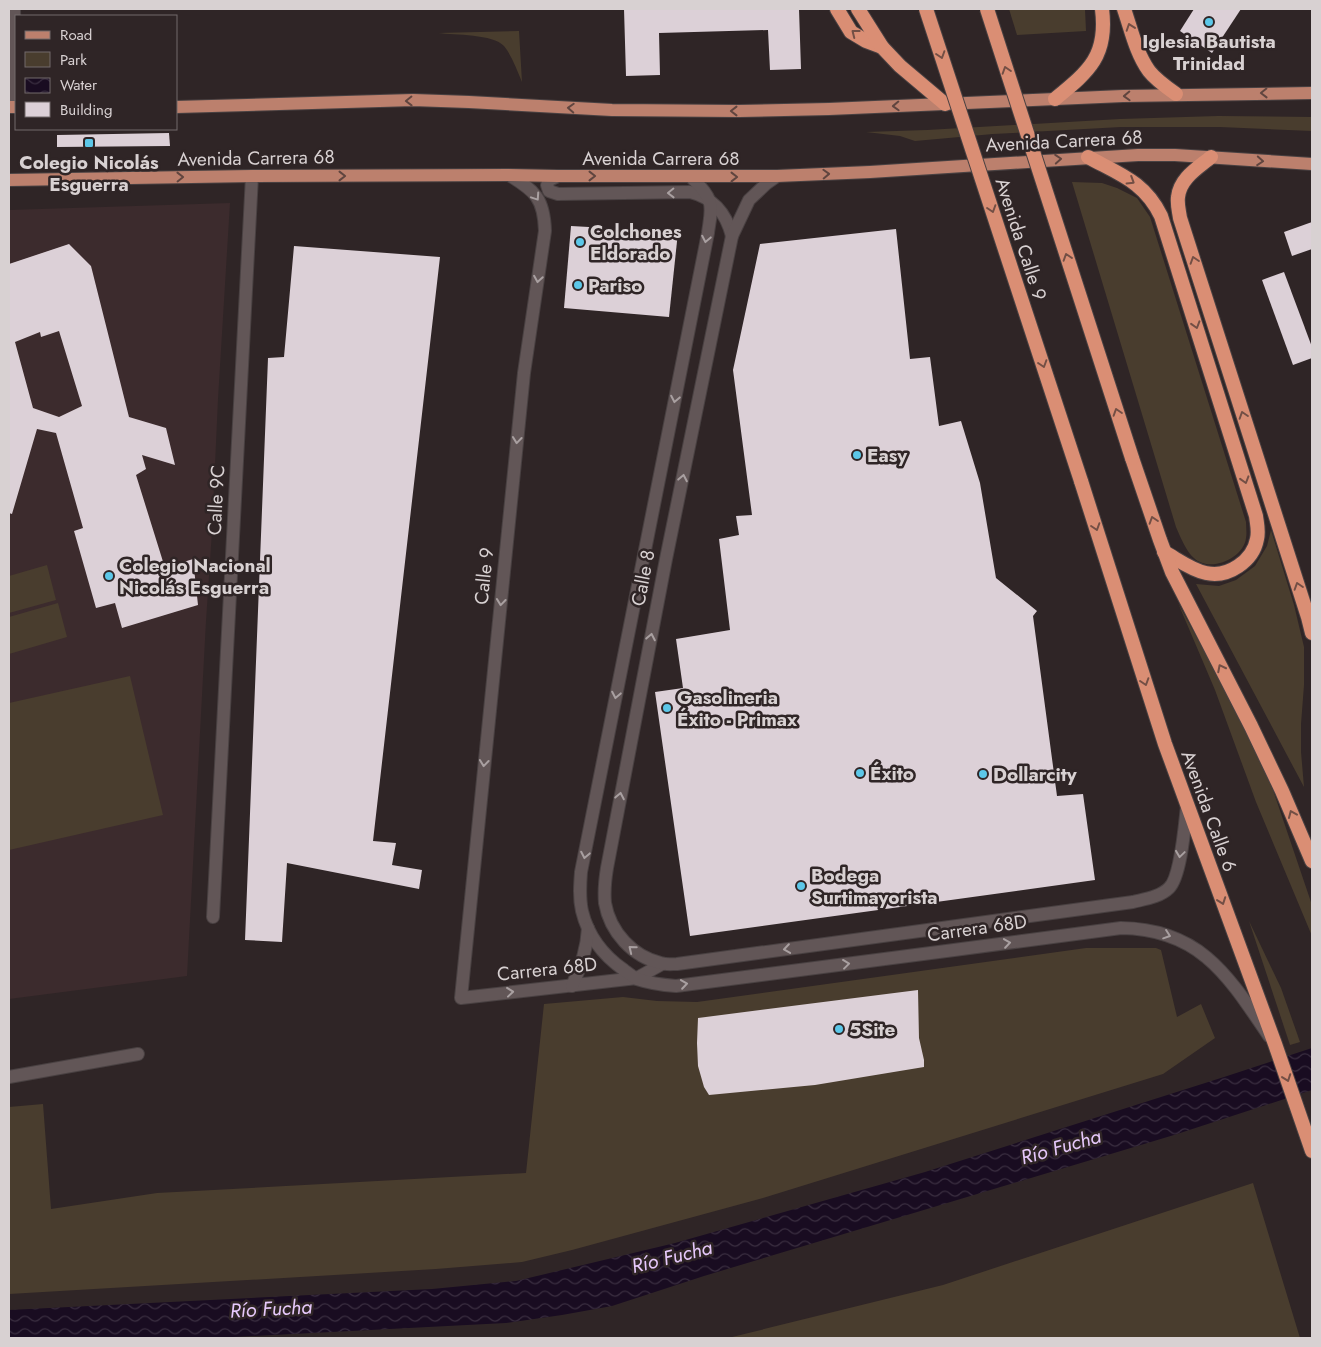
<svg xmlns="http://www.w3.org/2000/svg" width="1321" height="1347" font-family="Jost,sans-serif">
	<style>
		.built { fill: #3c2b2d }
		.green { fill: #493d2e }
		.water { fill: url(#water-waves) }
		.building { fill: #dcd0d7; fill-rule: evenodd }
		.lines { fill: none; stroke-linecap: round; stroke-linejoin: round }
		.minor-casing { stroke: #494142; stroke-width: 14 }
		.tertiary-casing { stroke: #494142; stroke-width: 14 }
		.primary-casing { stroke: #494142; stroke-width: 14 }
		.trunk-casing { stroke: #494142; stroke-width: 16 }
		.minor { stroke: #625657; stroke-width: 12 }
		.tertiary { stroke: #625657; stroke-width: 12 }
		.primary { stroke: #bc806d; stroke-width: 12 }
		.trunk { stroke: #da8e74; stroke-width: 14 }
		.trunk-bridge-casing { stroke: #494142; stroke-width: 16; stroke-linecap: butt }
		.trunk-bridge { stroke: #da8e74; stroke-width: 14 }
		.oneway { stroke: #734f45 }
		.oneway2 { stroke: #60453f }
		.oneway3 { stroke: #a9a0a1 }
		.poi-dot { fill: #5cc7e8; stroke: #2f2526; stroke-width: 2 }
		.labels { text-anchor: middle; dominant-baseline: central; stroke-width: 5; stroke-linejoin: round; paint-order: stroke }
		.poi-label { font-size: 19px; font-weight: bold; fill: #d8d1d2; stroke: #2f2526; text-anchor: start }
		.street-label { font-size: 19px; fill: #d8d1d2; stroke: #2f2526 }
		.water-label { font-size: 20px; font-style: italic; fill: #e7c9fc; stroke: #2f2526 }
	</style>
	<defs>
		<pattern id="water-waves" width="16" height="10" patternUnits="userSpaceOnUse" patternTransform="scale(1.25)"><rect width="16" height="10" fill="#190c21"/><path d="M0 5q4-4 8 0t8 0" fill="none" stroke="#3a2e40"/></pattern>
	</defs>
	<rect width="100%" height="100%" fill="#2f2526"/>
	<polygon class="built" points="230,203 218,399 212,531 206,621 187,976 9,999 9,210"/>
	<g class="green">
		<polygon points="1009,9 1085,9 1086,31 1017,35"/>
		<path d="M519,31L522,82C517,70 512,56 504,46C493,34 455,35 438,33Z"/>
		<polygon points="1218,116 1312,117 1312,131 1220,127 1121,127 993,134 915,141 900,136 866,132 927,130 1120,119"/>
		<path d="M1072,182L1102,183L1117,188L1137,198L1150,217L1246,522C1246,527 1247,533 1246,538C1244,556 1217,570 1200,562C1188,557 1181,538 1176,527Z"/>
		<polygon points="1271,530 1294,605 1304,647 1304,685 1301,724 1301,752 1304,787 1196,584 1219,586 1236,580 1255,566 1267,546"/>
		<polygon points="47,565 56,600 9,613 9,576"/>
		<polygon points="58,603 67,637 9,654 9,617"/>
		<polygon points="1178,603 1222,684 1253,744 1273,790 1312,905 1312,936 1256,802 1215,690"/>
		<polygon points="130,676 163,815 9,850 9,703"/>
		<polygon points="1249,921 1281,988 1300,1042 1290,1045"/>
		<polygon points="1086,948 1156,948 1161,950 1177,1017 1201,1004 1215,1038 1163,1074 763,1198 572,1250 522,1262 436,1269 9,1294 9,1107 43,1104 51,1209 157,1193 526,1173 544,1004 623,997 657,1001 697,1002"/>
		<polygon points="1253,1183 1300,1338 728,1338 943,1285"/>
	</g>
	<polygon class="water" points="1312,1048 1312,1090 1174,1135 704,1276 612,1306 562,1315 506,1323 214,1338 9,1338 9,1310 432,1289 516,1281 675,1243 925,1172 1224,1077"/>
	<g class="building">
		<polygon points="624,9 799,9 801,69 770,70 768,30 659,33 660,75 626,76"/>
		<polygon points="1194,9 1241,9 1212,53 1180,31"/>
		<polygon points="169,133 170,146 57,147 57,135"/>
		<polygon points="1312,222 1312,249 1292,256 1284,232"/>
		<polygon points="571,226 678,232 669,317 564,308"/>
		<polygon points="896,229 910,359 930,357 939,426 961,421 980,483 996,578 1037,611 1033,616 1057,796 1083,794 1095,880 690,936 655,692 683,688 676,639 730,630 719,539 739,535 736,516 752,515 733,370 760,244"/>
		<path d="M69,244L91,266L129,417L166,428L175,465L142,455L146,469L136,475L165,568L193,559L198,605L122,628L115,603L96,608L74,531L83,528L56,433L37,429L12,514L9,513V264ZM59,331L82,406L59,417L33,408L15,342L40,332L41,337Z"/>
		<polygon points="294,246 440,257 373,841 396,843 392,865 422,870 419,889 287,863 282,942 245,940 268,358 284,357"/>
		<polygon points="1284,272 1312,347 1312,358 1293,365 1262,280"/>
		<polygon points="918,990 919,1038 924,1060 924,1067 815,1085 709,1095 704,1087 698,1066 697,1043 698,1018"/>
	</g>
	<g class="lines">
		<g class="minor-casing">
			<g id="minor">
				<polyline points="14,9 16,104"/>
				<path d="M509,175C535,191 544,198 545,231L524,373L461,998L637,978L662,964"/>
				<polyline points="213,917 252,176"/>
				<polyline points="9,1077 138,1054"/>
			</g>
		</g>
		<g class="tertiary-casing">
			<g id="tertiary">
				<path d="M558,176L549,180L547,185L549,191L558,194L690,192C714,198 726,213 732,236"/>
				<path d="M777,176L767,183L749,200L732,236L666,559L607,868C605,880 604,892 605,903C610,932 633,957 661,963C666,965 672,964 677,964L1133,902C1145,899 1160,897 1169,888C1181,877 1185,823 1187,806"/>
				<path d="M691,177C697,183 706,191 709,200C713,210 709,223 708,233L581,872C580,885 579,898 582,911C588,936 604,956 624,970C628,973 633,977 637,979C649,983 663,985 676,986L954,950L1121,928C1201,929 1229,977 1269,1036"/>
				<path d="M572,986C581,967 587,949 588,928"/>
			</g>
		</g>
		<g class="primary-casing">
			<g id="primary">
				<polyline points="9,107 16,107"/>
				<polyline points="176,107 413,100 469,102 612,110 739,111 829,109 1123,96 1312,93"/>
				<polyline points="9,180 252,176 509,175 558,176 777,176 870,172 1138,155 1175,155 1312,164"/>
			</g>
		</g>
		<g class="trunk-casing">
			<g id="trunk">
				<polyline points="837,9 851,32 866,41 882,47"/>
				<polyline points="858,9 882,47 900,66 945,104"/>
				<path d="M1124,9C1131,29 1136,53 1149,71C1156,80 1166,87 1176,94"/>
				<path d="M1055,99C1089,71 1108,56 1102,9"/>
				<path d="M1088,157C1119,174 1145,182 1161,216L1256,516C1257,524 1259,531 1257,539C1253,561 1228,578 1206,573C1191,570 1177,559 1164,552"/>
				<path d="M1211,157C1198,168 1180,178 1178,197C1177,204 1179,211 1180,218L1308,617L1312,633"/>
				<polyline points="1132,458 1160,540 1172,572 1251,726 1282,791 1312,861"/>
				<polyline points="1081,481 1165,744 1275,1044 1312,1151"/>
			</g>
		</g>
		<use href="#minor" class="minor"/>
		<use href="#tertiary" class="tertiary"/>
		<use href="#primary" class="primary"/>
		<use href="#trunk" class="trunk"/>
		<g class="trunk-bridge-casing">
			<g id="trunk-bridge">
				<polyline points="926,9 1081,481"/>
				<polyline points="987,9 1132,458"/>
			</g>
		</g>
		<use href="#trunk-bridge" class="trunk-bridge"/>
	</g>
	<defs><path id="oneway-chevron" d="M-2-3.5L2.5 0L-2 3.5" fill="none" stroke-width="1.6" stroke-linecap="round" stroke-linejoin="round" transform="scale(1.25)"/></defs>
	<g class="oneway">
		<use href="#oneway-chevron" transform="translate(1130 27) rotate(-109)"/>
		<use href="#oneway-chevron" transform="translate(855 33) rotate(-142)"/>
		<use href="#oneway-chevron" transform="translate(941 55) rotate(72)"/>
		<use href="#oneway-chevron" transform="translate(1006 70) rotate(-108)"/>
		<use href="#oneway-chevron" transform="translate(1131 181) rotate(32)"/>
		<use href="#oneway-chevron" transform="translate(992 209) rotate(72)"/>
		<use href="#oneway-chevron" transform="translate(1067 257) rotate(-108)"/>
		<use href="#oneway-chevron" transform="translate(1194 260) rotate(-108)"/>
		<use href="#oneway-chevron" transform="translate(1196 325) rotate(73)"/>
		<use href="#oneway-chevron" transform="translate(1043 364) rotate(72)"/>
		<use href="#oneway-chevron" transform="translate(1117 412) rotate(-108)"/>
		<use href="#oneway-chevron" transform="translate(1243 415) rotate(-108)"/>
		<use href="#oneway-chevron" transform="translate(1245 480) rotate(73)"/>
		<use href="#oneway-chevron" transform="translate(1153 520) rotate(-108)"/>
		<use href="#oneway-chevron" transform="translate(1096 527) rotate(72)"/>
		<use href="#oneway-chevron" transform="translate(1298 586) rotate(-108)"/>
		<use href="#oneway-chevron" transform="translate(1221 668) rotate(-117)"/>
		<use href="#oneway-chevron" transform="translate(1145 682) rotate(72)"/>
		<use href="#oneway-chevron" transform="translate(1292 814) rotate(-113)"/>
		<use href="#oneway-chevron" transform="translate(1222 901) rotate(70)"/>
		<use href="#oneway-chevron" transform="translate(1287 1078) rotate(70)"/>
	</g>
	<g class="oneway2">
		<use href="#oneway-chevron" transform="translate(1264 93) rotate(179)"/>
		<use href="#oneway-chevron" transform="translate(1127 96) rotate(178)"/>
		<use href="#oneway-chevron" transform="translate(409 101) rotate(179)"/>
		<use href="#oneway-chevron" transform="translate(896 106) rotate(178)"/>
		<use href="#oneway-chevron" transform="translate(571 108) rotate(-177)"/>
		<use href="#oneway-chevron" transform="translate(734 111) rotate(-180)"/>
		<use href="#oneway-chevron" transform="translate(1058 159) rotate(-4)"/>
		<use href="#oneway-chevron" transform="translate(1260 161) rotate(4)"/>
		<use href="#oneway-chevron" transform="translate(826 174) rotate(-2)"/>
		<use href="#oneway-chevron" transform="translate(342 176)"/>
		<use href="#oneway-chevron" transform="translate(592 176)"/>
		<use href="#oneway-chevron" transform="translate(180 177) rotate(-1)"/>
		<use href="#oneway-chevron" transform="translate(734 177)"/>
	</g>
	<g class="oneway3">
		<use href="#oneway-chevron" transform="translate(671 193) rotate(179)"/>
		<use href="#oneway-chevron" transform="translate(536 197) rotate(56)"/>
		<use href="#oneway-chevron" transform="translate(706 239) rotate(101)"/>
		<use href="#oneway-chevron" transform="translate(538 279) rotate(99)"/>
		<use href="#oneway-chevron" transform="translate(675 399) rotate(101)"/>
		<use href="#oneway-chevron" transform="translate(517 440) rotate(96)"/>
		<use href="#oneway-chevron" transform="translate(683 478) rotate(-79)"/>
		<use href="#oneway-chevron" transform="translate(501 602) rotate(96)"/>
		<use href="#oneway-chevron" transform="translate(651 637) rotate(-79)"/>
		<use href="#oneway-chevron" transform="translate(616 695) rotate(101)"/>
		<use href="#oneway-chevron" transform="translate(484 763) rotate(96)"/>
		<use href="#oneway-chevron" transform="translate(620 796) rotate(-79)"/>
		<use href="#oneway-chevron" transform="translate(1180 854) rotate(98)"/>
		<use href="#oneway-chevron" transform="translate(585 855) rotate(101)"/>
		<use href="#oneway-chevron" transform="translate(1167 935) rotate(19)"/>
		<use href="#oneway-chevron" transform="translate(1007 943) rotate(-8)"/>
		<use href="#oneway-chevron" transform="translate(632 949) rotate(-141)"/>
		<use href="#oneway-chevron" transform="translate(787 949) rotate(172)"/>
		<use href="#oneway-chevron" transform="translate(846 964) rotate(-7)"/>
		<use href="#oneway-chevron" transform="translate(684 984) rotate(-8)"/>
		<use href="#oneway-chevron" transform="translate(510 992) rotate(-6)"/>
	</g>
	<g class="poi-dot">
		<circle cx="1209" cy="22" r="5"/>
		<rect x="84" y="138" width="10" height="10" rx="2.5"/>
		<circle cx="580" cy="242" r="5"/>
		<circle cx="578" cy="285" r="5"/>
		<circle cx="857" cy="455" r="5"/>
		<circle cx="109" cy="576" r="5"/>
		<circle cx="667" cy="708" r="5"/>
		<circle cx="860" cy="773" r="5"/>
		<circle cx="983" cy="774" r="5"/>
		<circle cx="801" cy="886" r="5"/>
		<circle cx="839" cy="1029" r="5"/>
	</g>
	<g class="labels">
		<g class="poi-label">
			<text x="1209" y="41" text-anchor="middle">Iglesia Bautista<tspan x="1209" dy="22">Trinidad</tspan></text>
			<text x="89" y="162" text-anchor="middle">Colegio Nicolás<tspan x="89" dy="22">Esguerra</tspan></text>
			<text x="590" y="231">Colchones<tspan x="590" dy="22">Eldorado</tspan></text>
			<text x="588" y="285">Pariso</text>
			<text x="867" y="455">Easy</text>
			<text x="119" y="565">Colegio Nacional<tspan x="119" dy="22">Nicolás Esguerra</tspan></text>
			<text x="677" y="697">Gasolineria<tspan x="677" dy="22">Éxito - Primax</tspan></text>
			<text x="870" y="773">Éxito</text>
			<text x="993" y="774">Dollarcity</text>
			<text x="811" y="875">Bodega<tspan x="811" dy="22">Surtimayorista</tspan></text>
			<text x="849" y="1029">5Site</text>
		</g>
		<g class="street-label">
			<text transform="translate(1064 141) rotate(-3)">Avenida Carrera 68</text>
			<text transform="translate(256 158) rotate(-1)">Avenida Carrera 68</text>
			<text x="661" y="158">Avenida Carrera 68</text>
			<text transform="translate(1021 239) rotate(72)">Avenida Calle 9</text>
			<text transform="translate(216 500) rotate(-87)">Calle 9C</text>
			<text transform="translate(484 576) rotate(-84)">Calle 9</text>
			<text transform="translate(643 578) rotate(-79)">Calle 8</text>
			<text transform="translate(1209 811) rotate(70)">Avenida Calle 6</text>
			<text transform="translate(977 928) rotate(-8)">Carrera 68D</text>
			<text transform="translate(547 969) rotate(-6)">Carrera 68D</text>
		</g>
		<g class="water-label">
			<text transform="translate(1061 1147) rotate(-16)">Río Fucha</text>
			<text transform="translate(672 1257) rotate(-14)">Río Fucha</text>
			<text transform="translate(271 1309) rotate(-3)">Río Fucha</text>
		</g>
	</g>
	<rect width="1321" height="1347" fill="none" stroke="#d8d1d2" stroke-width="20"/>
	<rect x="15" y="15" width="162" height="115" fill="#2f2526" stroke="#736a6b"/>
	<rect x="25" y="31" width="25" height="8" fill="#bc806d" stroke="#736a6b"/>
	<text x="60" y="40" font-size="15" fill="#d8d1d2">Road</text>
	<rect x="25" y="52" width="25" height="15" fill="#493d2e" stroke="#736a6b"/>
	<text x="60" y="65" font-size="15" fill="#d8d1d2">Park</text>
	<rect x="25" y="78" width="25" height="15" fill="url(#water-waves)" stroke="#736a6b"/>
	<text x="60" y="90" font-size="15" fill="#d8d1d2">Water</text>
	<rect x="25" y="102" width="25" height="15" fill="#dcd0d7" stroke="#736a6b"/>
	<text x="60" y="115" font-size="15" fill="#d8d1d2">Building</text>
</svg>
